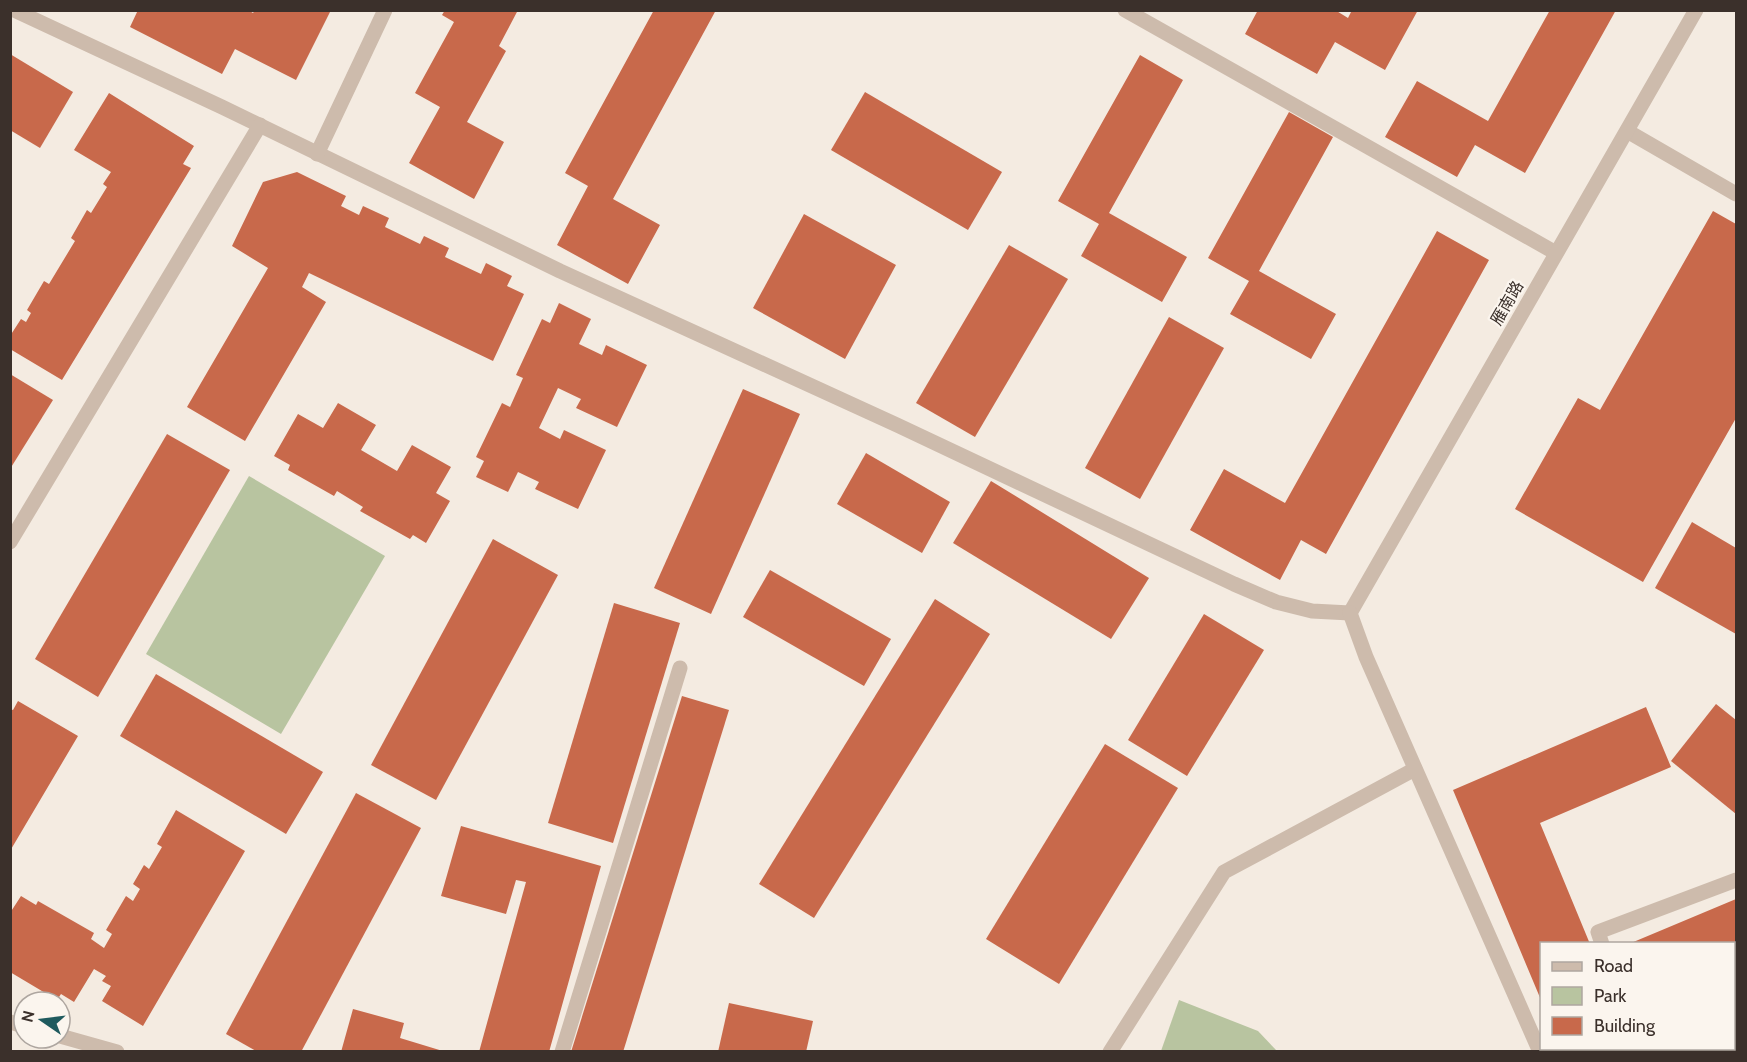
<svg xmlns="http://www.w3.org/2000/svg" width="1747" height="1062" font-family="Cabin,'Noto Sans SC',sans-serif">
	<style>
		.green { fill: #b8c4a0 }
		.building { fill: #c8694b }
		.lines { fill: none; stroke-linecap: round; stroke-linejoin: round }
		.lane { stroke: #cdbbac; stroke-width: 15 }
		.street { stroke: #cdbbac; stroke-width: 15 }
		.labels { text-anchor: middle; dominant-baseline: central; stroke-width: 4.5; stroke-linejoin: round; paint-order: stroke }
		.street-label { font-size: 16px; fill: #3b302b; stroke: #fbf5ee }
	</style>
	<rect width="100%" height="100%" fill="#f4ebe1"/>
	<g class="green">
		<polygon points="249,476 385,556 281,734 146,654"/>
		<polygon points="1179,1000 1258,1031 1277,1051 1161,1051"/>
	</g>
	<g class="building">
		<polygon points="138,10 248,10 253,13 255,10 331,10 296,80 235,49 222,74 130,27"/>
		<polygon points="445,10 518,10 499,46 506,51 467,122 504,142 474,199 409,163 440,107 415,93 454,22 442,15"/>
		<polygon points="654,10 716,10 613,199 660,225 628,284 557,245 588,186 565,173"/>
		<polygon points="1258,10 1335,10 1348,18 1352,10 1418,10 1385,70 1335,42 1317,74 1245,34"/>
		<polygon points="1550,10 1616,10 1525,173 1475,145 1457,177 1385,137 1417,81 1488,121"/>
		<polygon points="10,54 73,92 40,148 10,130"/>
		<polygon points="1140,55 1183,80 1109,213 1187,257 1162,302 1081,256 1099,224 1058,201"/>
		<polygon points="865,92 1002,172 968,230 831,150"/>
		<polygon points="109,93 194,146 183,164 191,168 62,380 10,349 10,336 21,319 26,322 31,313 27,310 44,281 49,284 75,241 71,238 87,210 91,213 107,187 103,184 111,172 74,150"/>
		<polygon points="1289,112 1333,137 1259,271 1336,314 1311,359 1230,314 1249,281 1208,258"/>
		<polygon points="297,172 346,196 341,206 359,215 363,206 389,218 385,227 420,244 424,236 449,248 445,257 481,274 486,263 512,276 507,286 524,294 493,361 309,273 302,287 326,302 245,441 187,407 268,268 232,246 263,182"/>
		<polygon points="1713,211 1736,224 1736,418 1643,582 1515,509 1578,398 1600,410"/>
		<polygon points="804,214 896,265 845,359 753,308"/>
		<polygon points="1437,231 1489,260 1326,554 1301,540 1280,580 1190,530 1224,469 1285,503"/>
		<polygon points="1009,245 1068,279 975,437 916,403"/>
		<polygon points="559,303 591,319 579,344 602,355 606,345 647,365 617,427 576,408 581,399 558,388 539,428 560,439 564,430 606,450 578,509 535,489 539,482 518,472 508,492 476,477 484,461 476,457 502,403 510,407 523,378 516,375 542,319 550,323"/>
		<polygon points="1169,317 1224,348 1140,499 1085,468"/>
		<polygon points="10,374 53,400 10,469"/>
		<polygon points="743,389 800,414 711,614 654,588"/>
		<polygon points="338,403 376,425 361,450 397,471 412,445 451,467 436,493 450,501 426,543 413,535 410,539 360,511 363,507 337,491 334,496 288,470 290,465 274,456 298,414 323,428"/>
		<polygon points="167,434 230,470 98,697 35,659"/>
		<polygon points="866,453 950,502 922,553 837,504"/>
		<polygon points="991,481 1149,578 1111,639 953,543"/>
		<polygon points="1692,522 1736,548 1736,634 1655,588"/>
		<polygon points="493,539 558,575 436,800 371,765"/>
		<polygon points="770,570 891,639 864,686 743,617"/>
		<polygon points="935,599 990,634 814,918 759,884"/>
		<polygon points="614,603 680,623 613,843 548,823"/>
		<polygon points="1204,614 1264,650 1187,776 1128,740"/>
		<polygon points="156,674 323,772 286,834 120,736"/>
		<polygon points="682,696 729,710 623,1052 571,1052"/>
		<polygon points="18,701 78,736 10,851 10,709 13,710"/>
		<polygon points="1716,704 1736,720 1736,814 1671,761"/>
		<polygon points="1646,707 1671,767 1540,823 1590,944 1542,944 1541,1000 1453,790"/>
		<polygon points="1105,744 1178,788 1059,984 986,939"/>
		<polygon points="356,793 421,828 301,1052 258,1052 226,1034"/>
		<polygon points="176,810 245,851 143,1026 102,1001 111,986 102,981 106,976 94,969 74,1002 61,994 57,1000 10,972 10,913 21,896 36,905 38,901 94,933 91,939 104,948 112,934 106,930 126,896 133,901 140,889 133,884 144,865 149,869 162,847 157,844"/>
		<polygon points="461,826 601,866 549,1052 479,1052 526,882 516,880 506,914 441,896"/>
		<polygon points="1736,899 1736,981 1734,982 1734,944 1631,943"/>
		<polygon points="729,1003 813,1021 806,1052 718,1052"/>
		<polygon points="353,1009 404,1023 400,1038 446,1052 341,1052"/>
	</g>
	<g class="lines">
		<g class="lane">
			<polyline points="1602,944 1598,932 1736,880"/>
			<polyline points="1734,1000 1736,999"/>
			<polyline points="562,1052 680,668"/>
			<polyline points="1110,1052 1224,872 1415,769"/>
			<polyline points="1600,1052 1608,1048"/>
		</g>
		<g class="street">
			<polyline points="14,10 222,107 560,271 897,425 1234,584 1276,602 1312,611 1350,613"/>
			<polyline points="1125,10 1556,253"/>
			<polyline points="1627,131 1736,194"/>
			<polyline points="317,154 385,10"/>
			<polyline points="10,542 260,125"/>
			<polyline points="1350,613 1696,10"/>
			<polyline points="1350,613 1366,657 1540,1052"/>
			<polyline points="10,1022 24,1026"/>
			<polyline points="60,1036 117,1052"/>
		</g>
	</g>
	<g class="labels">
		<g class="street-label">
			<text transform="translate(1507 303) rotate(-60)">雁南路</text>
		</g>
	</g>
	<rect width="1747" height="1062" fill="none" stroke="#3b302b" stroke-width="24"/>
	<rect x="1540" y="942" width="195" height="108" fill="#fbf5ee" stroke="#aea6a0" stroke-width="1.5"/>
	<rect x="1552" y="962" width="30" height="9" fill="#cdbbac" stroke="#aea6a0" stroke-width="1.5"/>
	<text x="1594" y="972" font-size="18" fill="#3b302b">Road</text>
	<rect x="1552" y="987" width="30" height="18" fill="#b8c4a0" stroke="#aea6a0" stroke-width="1.5"/>
	<text x="1594" y="1002" font-size="18" fill="#3b302b">Park</text>
	<rect x="1552" y="1017" width="30" height="18" fill="#c8694b" stroke="#aea6a0" stroke-width="1.5"/>
	<text x="1594" y="1032" font-size="18" fill="#3b302b">Building</text>
	<g transform="translate(42 1020) rotate(284)"><circle r="28" fill="#fbf5ee" stroke="#aea6a0" stroke-width="1.5"/>
	<path d="M0-4.5L10 22L0 15L-10 22Z" fill="#1f5a5e"/>
	<text y="-9" font-size="16" font-weight="bold" text-anchor="middle" fill="#3b302b">N</text>
	</g>
</svg>
